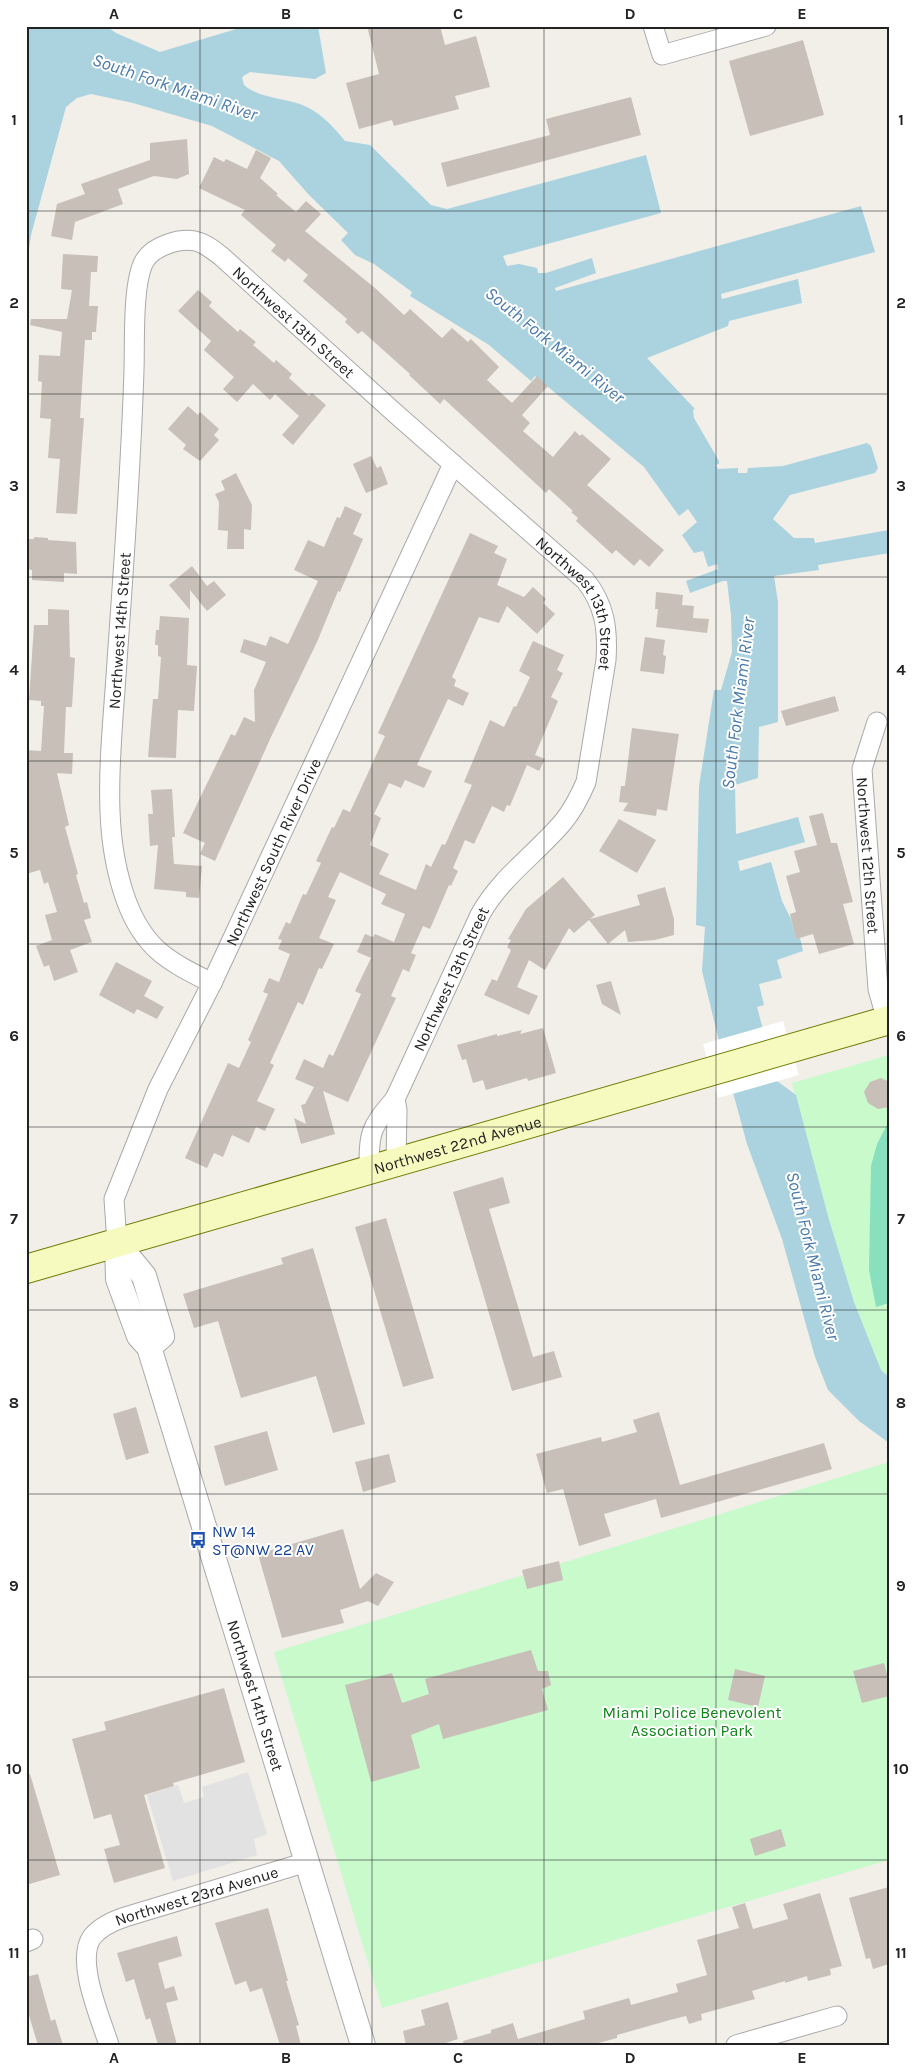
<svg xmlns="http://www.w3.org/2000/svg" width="915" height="2071" font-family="Karla,sans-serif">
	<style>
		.park { fill: #c8facc }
		.pitch { fill: #88e0be }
		.parking { fill: #e2e2e2 }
		.water { fill: #aad3df }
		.pier { fill: #fff }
		.building { fill: #c7bfb8 }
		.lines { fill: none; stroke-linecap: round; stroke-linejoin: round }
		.minor-casing { stroke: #a9a9a9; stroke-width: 21 }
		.tertiary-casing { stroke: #a9a9a9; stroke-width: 26 }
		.secondary-casing { stroke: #707d05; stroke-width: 30 }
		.minor { stroke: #fff; stroke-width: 19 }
		.tertiary { stroke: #fff; stroke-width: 24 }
		.secondary { stroke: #f7fabf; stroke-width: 28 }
		.grid { fill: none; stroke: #222; stroke-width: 1; stroke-opacity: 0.55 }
		.labels { text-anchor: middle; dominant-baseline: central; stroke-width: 4; stroke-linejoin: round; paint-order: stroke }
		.street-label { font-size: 16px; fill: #222; stroke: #fff }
		.transit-label { font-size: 16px; fill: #164399; stroke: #fff; text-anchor: start }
		.park-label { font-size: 16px; fill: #0c8416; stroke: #fff }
		.water-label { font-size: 18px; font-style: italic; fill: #4a7aab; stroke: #fff }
		.neatline { fill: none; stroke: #222; stroke-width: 2 }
		.grid-label { font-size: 16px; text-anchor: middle; font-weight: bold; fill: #222 }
	</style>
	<rect width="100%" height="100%" fill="#f2efe9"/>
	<g class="park">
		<polygon points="889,1055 889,1377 881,1370 854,1302 828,1216 792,1083"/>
		<polygon points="889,1462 889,1860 382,2008 274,1652"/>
	</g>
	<polygon class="pitch" points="889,1121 889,1303 876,1307 869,1270 871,1166 877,1144"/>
	<polygon class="parking" points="248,1772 267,1834 254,1839 257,1855 173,1881 147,1795 178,1785 184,1803 204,1797 202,1787"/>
	<path class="water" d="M26,26H106L116,33L160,52L246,26H318L326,73L315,79L250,72L242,77L244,85C257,97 283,98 300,104C319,111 332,125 345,141L370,145L431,205L447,209L646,155L661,213L503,256L507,266L519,264L537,268L538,273H546L592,258L596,273L555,288L556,291L861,206L875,252L721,294L722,299L798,279L802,303L729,321L728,326L647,358L695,409L693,410L694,418L719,461V464L716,465L718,469L738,468V473H747L748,468L783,466L867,443L871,446L878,468L875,473L790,495L773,519L794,538H814L815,543L889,530V553L818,565L819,570L774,576L778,602V722L759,727L758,778L735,785L736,834L798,817L805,842L738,861L740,871L771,862L782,901L791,919L796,938H800L803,951L777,960L782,978L759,984L764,1005L757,1007L777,1081L796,1095L828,1216L854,1302L881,1370L889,1377V1443L859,1421L828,1390L815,1357L782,1239L747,1144L719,1041L702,971L705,927L696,925L699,786L714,690H721L732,652L731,615L727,581H723L690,593L686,581L718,569L717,564L708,567L703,551L694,553L682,535L697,522L688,509L679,516L644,467L535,376L531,381L489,345L410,296L412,292L374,264L355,255L341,240L348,233L309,195L279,161L212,126L133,103L91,94L77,98L66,107L31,235L26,268Z"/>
	<polygon class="pier" points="783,1021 799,1075 718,1098 703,1044"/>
	<g class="building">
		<polygon points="367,26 440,26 445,45 476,36 490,87 455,96 459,109 394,126 392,120 359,129 346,83 379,74"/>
		<polygon points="803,40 824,115 750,136 729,61"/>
		<polygon points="631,97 641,135 447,187 441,163 550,135 546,119"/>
		<polygon points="187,139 189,174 177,179 154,176 118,189 123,204 75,222 72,240 51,236 57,204 85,194 81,184 150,160 150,143"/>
		<polygon points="256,150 271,158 260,178 278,194 276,195 296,212 306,201 321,214 305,231 375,288 404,315 410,309 442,338 452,328 468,342 471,339 499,367 487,380 512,403 537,376 548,386 522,415 530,423 523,431 553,457 575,431 580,436 582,434 611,459 587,485 664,550 649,567 640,559 634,566 616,550 612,554 576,521 578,518 571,512 573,511 549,489 546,493 444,399 440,404 409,375 410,374 362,331 358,334 345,322 347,319 303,281 308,275 288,258 285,262 271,251 276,245 241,215 245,210 199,188 214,157 224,162 226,159 247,169"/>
		<polygon points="63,254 98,256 97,272 91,272 89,306 98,306 96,332 92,332 92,340 85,340 80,418 84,418 77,514 56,513 60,459 48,458 51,419 40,418 42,382 38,381 39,355 60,356 62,332 30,325 31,319 67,319 72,290 61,289"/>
		<polygon points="198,290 212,302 209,306 238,332 240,329 256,342 253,345 274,363 276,360 292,374 289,378 309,396 312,393 326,405 293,445 282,435 299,416 275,394 270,400 253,384 237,402 223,389 234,377 204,350 211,341 178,311"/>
		<polygon points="188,406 198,415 200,412 219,429 214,435 219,440 200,461 183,449 186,445 168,429"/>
		<polygon points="371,456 377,468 381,466 388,484 366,493 353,464"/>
		<polygon points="236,473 252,505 251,530 244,529 244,549 227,549 228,531 218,530 219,502 215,494 225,490 221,481"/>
		<polygon points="345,506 362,514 353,534 363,539 340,592 338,591 317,642 271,737 215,861 200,854 205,843 183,833 231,734 235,736 244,717 255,722 254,690 266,662 240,652 244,639 266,646 270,636 288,644 318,581 294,570 308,540 324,547 337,517 340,518"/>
		<polygon points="470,533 498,546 494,553 507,559 497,585 524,597 533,587 546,599 543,603 555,614 537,634 507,606 499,623 479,617 452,677 456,680 454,686 469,693 463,706 448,699 417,765 432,771 424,788 405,780 401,788 389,783 374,814 381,818 370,845 389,854 379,874 416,890 426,864 431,867 442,844 445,845 472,785 464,782 490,720 504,727 514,706 516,707 530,677 519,671 533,641 564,655 557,670 563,673 551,697 558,701 535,755 545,759 539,771 527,765 510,806 507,805 504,812 492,806 474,844 465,840 453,868 458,871 451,886 449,885 430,929 423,926 411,953 416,955 409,972 403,969 391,996 396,998 348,1102 323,1091 335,1134 301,1144 294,1118 306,1124 301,1105 305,1104 314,1087 295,1079 304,1059 323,1068 329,1054 333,1056 361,994 355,991 371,958 357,952 365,934 373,937 375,934 394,942 405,914 381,904 386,894 340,872 328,897 336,900 319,938 334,944 322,969 319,968 303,1005 298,1002 270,1063 274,1065 257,1101 275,1109 265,1131 256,1127 249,1143 232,1135 223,1157 214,1153 207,1168 185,1158 228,1063 239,1068 251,1042 248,1040 268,994 263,992 269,978 279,982 290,954 278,949 282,940 278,939 286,922 290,924 303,894 306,895 321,863 316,861 332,827 334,828 343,809 350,812 385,736 378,733"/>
		<polygon points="34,537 48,538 48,540 76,542 77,574 64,573 64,582 32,580 32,570 26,569 28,539 34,539"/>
		<polygon points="192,566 207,586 214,581 226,595 207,611 190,590 190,610 169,585"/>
		<polygon points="656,592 683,595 682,605 694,606 693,618 709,619 707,633 656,627 658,609 655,609"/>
		<polygon points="48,609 69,610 70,657 75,658 72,707 66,707 64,753 73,753 72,774 57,773 69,825 65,827 78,874 76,875 84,903 87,902 91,918 84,920 92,942 70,950 78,972 54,981 49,965 44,967 36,946 52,940 45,915 57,912 48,882 44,884 40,870 26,874 26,750 41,751 44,706 41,706 41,701 29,700 34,625 48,625"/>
		<polygon points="160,616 189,618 187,665 197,666 194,711 178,710 176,758 148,757 153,699 158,699 161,657 158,656 158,645 155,645 156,630 159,630"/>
		<polygon points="645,637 665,640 663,655 666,656 664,674 640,671"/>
		<polygon points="835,696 839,711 786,726 781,711"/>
		<polygon points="632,728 679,734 667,811 657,809 656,816 623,811 628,803 619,802 621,786 625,786"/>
		<polygon points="172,789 175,837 172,837 174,864 202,866 199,898 186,897 186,892 154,889 158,845 150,846 148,814 153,814 151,790"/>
		<polygon points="823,813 831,843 837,843 853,902 843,904 854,944 819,954 813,934 796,939 790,914 796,912 786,876 800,872 794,851 817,845 809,816"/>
		<polygon points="619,819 656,840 637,873 599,851"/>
		<polygon points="563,877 595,915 590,919 640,905 637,895 665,887 674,919 674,935 655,940 628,942 625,930 608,944 589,920 574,933 569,928 545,970 529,960 517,987 538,996 529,1015 484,995 492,979 497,981 511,950 507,947 511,940 508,939 526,909"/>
		<polygon points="116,962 152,981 144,996 164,1007 157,1019 137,1009 134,1014 99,995"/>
		<polygon points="611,981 621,1015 602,1004 596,985"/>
		<polygon points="543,1028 556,1073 528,1081 527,1078 486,1090 483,1080 473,1083 466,1059 462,1060 457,1045 497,1034 497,1036 522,1030 520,1034"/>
		<polygon points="881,1078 889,1082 889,1107 878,1109 868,1103 864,1092 870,1082"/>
		<polygon points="503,1177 510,1203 489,1209 533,1357 554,1351 562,1377 512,1391 453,1192"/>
		<polygon points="386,1218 434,1378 403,1387 355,1227"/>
		<polygon points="313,1248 365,1424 333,1433 316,1376 241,1398 218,1321 194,1328 183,1294 283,1264 281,1258"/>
		<polygon points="136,1407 149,1453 126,1460 113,1414"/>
		<polygon points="659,1412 680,1485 824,1443 832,1469 661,1518 656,1499 604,1514 611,1536 579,1546 563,1489 547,1493 536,1454 601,1437 602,1442 637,1432 633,1420"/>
		<polygon points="267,1431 278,1470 225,1486 214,1446"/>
		<polygon points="389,1454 396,1482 363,1492 355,1462"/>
		<polygon points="343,1529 360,1589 376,1573 394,1582 378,1606 368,1601 340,1610 344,1623 282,1638 258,1554"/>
		<polygon points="559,1561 563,1580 527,1589 522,1570"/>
		<polygon points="531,1650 538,1671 548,1671 551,1685 542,1689 548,1710 443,1739 439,1724 411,1735 420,1768 371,1782 345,1685 392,1673 402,1703 429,1694 425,1679"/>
		<polygon points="884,1663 889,1682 889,1696 862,1703 853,1671"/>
		<polygon points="735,1669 765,1676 758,1707 728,1700"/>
		<polygon points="224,1688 245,1762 173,1783 174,1786 144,1795 165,1868 114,1883 104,1849 120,1845 111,1814 94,1819 72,1739 106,1730 104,1722"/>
		<polygon points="30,1774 60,1875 26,1885 26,1775"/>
		<polygon points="781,1829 786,1846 755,1856 750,1839"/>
		<polygon points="889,1887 889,1964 873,1969 870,1958 866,1959 849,1898"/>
		<polygon points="820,1893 842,1966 830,1969 831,1975 808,1981 807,1976 785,1983 785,1981 752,1991 755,1999 701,2014 702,2020 689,2024 686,2016 670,2020 617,2035 617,2038 591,2045 464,2045 463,2041 491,2033 491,2030 513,2023 518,2039 585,2019 583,2011 608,2004 629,1998 631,2005 678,1992 676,1984 707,1975 697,1940 739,1928 732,1907 745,1903 753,1929 788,1919 783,1904"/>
		<polygon points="268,1908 288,1981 286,1981 299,2025 296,2026 301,2045 280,2045 262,1988 250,1992 246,1981 235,1985 215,1923"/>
		<polygon points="177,1936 182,1956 158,1963 165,1989 174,1986 178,2000 166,2003 177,2045 158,2045 150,2018 146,2020 134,1979 126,1982 117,1953"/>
		<polygon points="38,1974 51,2021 55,2019 63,2045 38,2045 26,2006 26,1977"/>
		<polygon points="448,2002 458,2039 440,2045 406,2045 403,2031 425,2025 421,2010"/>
	</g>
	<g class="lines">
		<g class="minor-casing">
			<g id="minor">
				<polyline points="653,26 662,55 766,26"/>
				<path id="s1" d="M877,722L862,769L878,989L887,1021"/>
				<path id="s2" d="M212,983C168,961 144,949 126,900C116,872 111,841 110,811C108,762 114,711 117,661C124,564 131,467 134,370C135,343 132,281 145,260C154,246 179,238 195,241C205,243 213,250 221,256L396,414L585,580C605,605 608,629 606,660L586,782C580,796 573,810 563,822C536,854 500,878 480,915L395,1099L397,1110L396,1162"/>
				<path d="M369,1170C369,1132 370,1128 395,1099"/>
				<path id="s3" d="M117,1243L114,1199L158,1089L212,983L453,464"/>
				<polyline points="26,1942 33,1939"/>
				<path id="s4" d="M109,2045C101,2019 75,1961 92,1937C100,1927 113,1921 125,1917L307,1862"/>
				<polyline points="736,2045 837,2016"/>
			</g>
		</g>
		<g class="tertiary-casing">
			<g id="tertiary">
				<path id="s5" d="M117,1243L118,1279L139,1336L149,1347L363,2045"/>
				<polyline points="117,1243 144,1276 162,1336 149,1347"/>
			</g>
		</g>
		<g class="secondary-casing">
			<g id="secondary">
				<path id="s6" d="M26,1269L889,1020"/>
			</g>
		</g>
		<use href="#minor" class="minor"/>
		<use href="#tertiary" class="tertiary"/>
		<use href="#secondary" class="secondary"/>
	</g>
	<path class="grid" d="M200,26V2045M372,26V2045M544,26V2045M716,26V2045M26,211H889M26,394H889M26,577H889M26,761H889M26,944H889M26,1127H889M26,1310H889M26,1494H889M26,1677H889M26,1860H889"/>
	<defs>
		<g id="bus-bare" transform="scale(1.35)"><path d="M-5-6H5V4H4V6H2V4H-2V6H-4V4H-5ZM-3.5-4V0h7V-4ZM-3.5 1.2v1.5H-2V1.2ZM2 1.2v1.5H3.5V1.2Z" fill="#1a4fb4" stroke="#fff" stroke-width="2.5" paint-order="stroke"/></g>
	</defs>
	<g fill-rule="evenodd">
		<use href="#bus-bare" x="198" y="1540"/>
	</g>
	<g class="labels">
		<g class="street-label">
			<text stroke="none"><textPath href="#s2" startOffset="952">Northwest 13th Street</textPath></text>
			<text stroke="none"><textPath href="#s2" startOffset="1358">Northwest 13th Street</textPath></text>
			<text stroke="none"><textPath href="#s2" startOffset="395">Northwest 14th Street</textPath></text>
			<text stroke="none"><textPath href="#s3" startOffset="426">Northwest South River Drive</textPath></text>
			<text stroke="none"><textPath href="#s1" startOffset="136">Northwest 12th Street</textPath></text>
			<text transform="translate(451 979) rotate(-65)">Northwest 13th Street</text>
			<text stroke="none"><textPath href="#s6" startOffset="449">Northwest 22nd Avenue</textPath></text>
			<text stroke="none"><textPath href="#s5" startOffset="476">Northwest 14th Street</textPath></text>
			<text stroke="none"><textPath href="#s4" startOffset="226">Northwest 23rd Avenue</textPath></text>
		</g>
		<g class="transit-label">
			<text x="212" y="1531">NW 14<tspan x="212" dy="18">ST@NW 22 AV</tspan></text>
		</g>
		<g class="park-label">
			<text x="692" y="1712">Miami Police Benevolent<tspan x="692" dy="18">Association Park</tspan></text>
		</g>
		<g class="water-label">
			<text transform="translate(175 87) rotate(19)">South Fork Miami River</text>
			<text transform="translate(555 345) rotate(39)">South Fork Miami River</text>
			<text transform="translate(738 703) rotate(-83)">South Fork Miami River</text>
			<text transform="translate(813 1256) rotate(76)">South Fork Miami River</text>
		</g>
	</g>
	<rect width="915" height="2071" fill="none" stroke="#ffffff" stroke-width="55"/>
	<rect x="28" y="28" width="860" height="2016" class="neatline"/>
	<g class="grid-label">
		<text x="114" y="19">A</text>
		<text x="286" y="19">B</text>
		<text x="458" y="19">C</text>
		<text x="630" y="19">D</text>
		<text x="802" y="19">E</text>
		<text x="14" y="125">1</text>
		<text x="901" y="125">1</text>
		<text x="14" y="308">2</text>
		<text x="901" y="308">2</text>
		<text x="14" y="491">3</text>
		<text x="901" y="491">3</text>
		<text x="14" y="675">4</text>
		<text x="901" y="675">4</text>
		<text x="14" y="858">5</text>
		<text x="901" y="858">5</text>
		<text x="14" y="1041">6</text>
		<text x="901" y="1041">6</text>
		<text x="14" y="1224">7</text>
		<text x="901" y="1224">7</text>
		<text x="14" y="1408">8</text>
		<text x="901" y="1408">8</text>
		<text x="14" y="1591">9</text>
		<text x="901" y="1591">9</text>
		<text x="14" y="1774">10</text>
		<text x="901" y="1774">10</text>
		<text x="14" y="1958">11</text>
		<text x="901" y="1958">11</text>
		<text x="114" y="2063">A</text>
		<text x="286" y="2063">B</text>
		<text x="458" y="2063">C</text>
		<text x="630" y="2063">D</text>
		<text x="802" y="2063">E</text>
	</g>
</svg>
